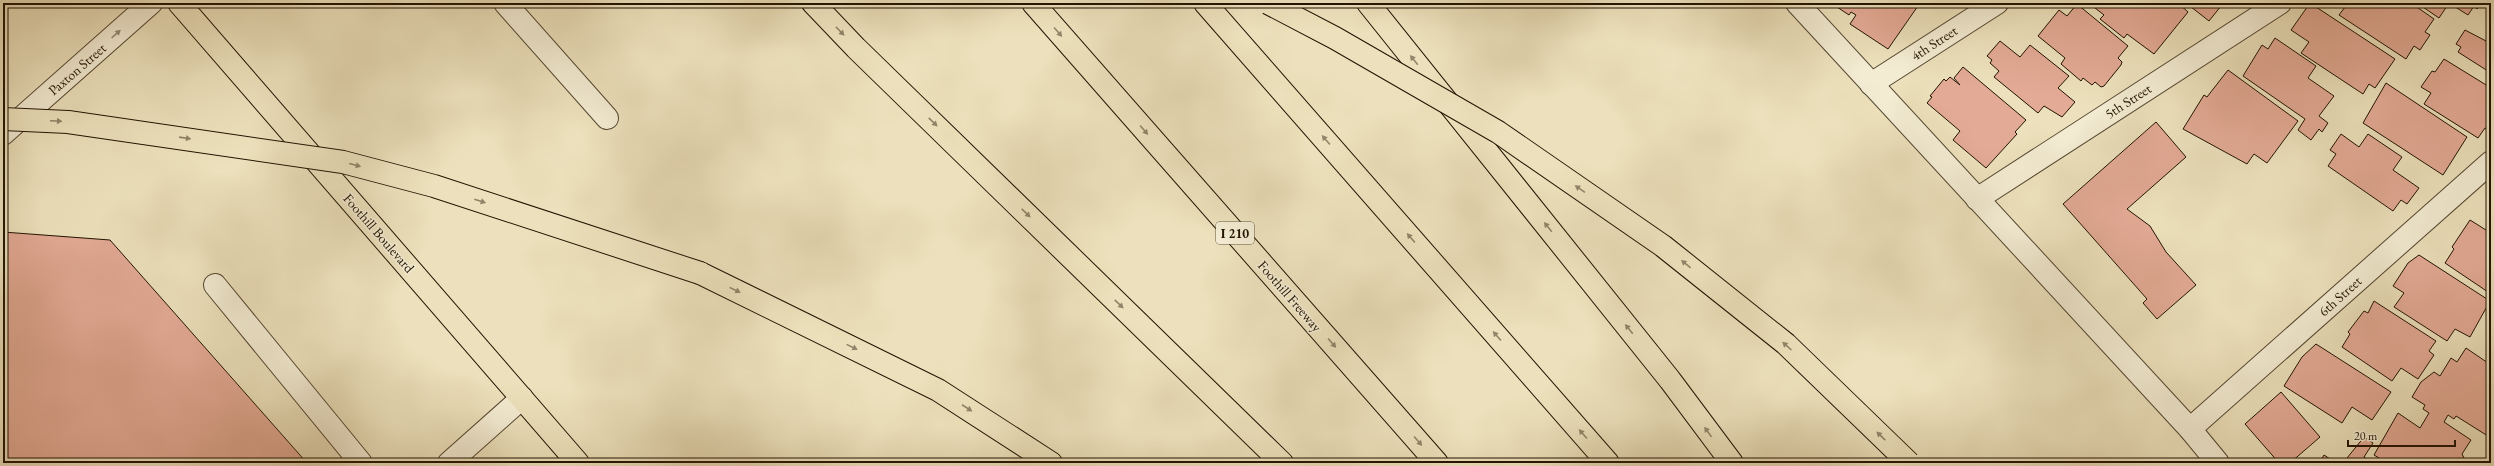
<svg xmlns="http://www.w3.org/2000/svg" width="2494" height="466" font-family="'EB Garamond',serif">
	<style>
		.building { fill: #e3aa95; stroke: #211301 }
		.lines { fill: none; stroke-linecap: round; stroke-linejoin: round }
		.minor-casing { stroke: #544630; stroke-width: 24 }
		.major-casing { stroke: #211301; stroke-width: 24 }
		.highway-casing { stroke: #211301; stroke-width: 24 }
		.minor { stroke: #f3ecd3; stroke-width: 22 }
		.major { stroke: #ece1bc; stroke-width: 22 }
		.highway { stroke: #ece1bc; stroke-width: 22 }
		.highway-bridge-casing { stroke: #211301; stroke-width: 24; stroke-linecap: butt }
		.highway-bridge { stroke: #ece1bc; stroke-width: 22 }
		.oneway { fill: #918468 }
		.oneway2 { fill: #948a74 }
		.labels { text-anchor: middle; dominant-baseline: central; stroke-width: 3; stroke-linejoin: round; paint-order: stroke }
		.shield { fill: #f3ecd3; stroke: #605440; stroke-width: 1 }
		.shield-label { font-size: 13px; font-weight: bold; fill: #211301 }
		.street-label { font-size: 14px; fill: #211301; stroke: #f3ecd3 }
	</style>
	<rect width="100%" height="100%" fill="#ece1bc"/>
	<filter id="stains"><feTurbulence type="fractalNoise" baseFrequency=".005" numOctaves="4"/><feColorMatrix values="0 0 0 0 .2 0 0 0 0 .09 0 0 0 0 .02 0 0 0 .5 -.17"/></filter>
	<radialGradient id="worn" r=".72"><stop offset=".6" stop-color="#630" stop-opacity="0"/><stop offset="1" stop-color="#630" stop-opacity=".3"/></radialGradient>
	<g class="building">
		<polygon points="1838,3 1920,3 1888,49 1850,24 1856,15 1851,12 1849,15 1837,7"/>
		<polygon points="2092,3 2178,3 2188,12 2154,54 2127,34 2124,38 2100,19 2104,15 2090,4"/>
		<polygon points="2186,3 2227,3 2223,8 2221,6 2209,21"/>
		<polygon points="2310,3 2395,59 2375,88 2369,84 2363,94 2301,53 2309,42 2291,30"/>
		<polygon points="2348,3 2411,3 2434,19 2425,32 2430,35 2420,50 2414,46 2406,59 2339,15"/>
		<polygon points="2417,3 2449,3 2439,18"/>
		<polygon points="2449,3 2481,3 2477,9 2474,6 2468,15"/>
		<polygon points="2077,4 2128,46 2118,58 2122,62 2121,65 2104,86 2101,87 2095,82 2092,85 2083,78 2081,81 2061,64 2065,58 2038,36 2059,10 2067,16"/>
		<polygon points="2465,30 2486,41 2491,34 2491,73 2458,52 2461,47 2456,44"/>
		<polygon points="2275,38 2316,66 2308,78 2334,96 2319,116 2328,123 2322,132 2319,129 2311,140 2298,130 2305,119 2243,76 2262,45 2268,49"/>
		<polygon points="2000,41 2020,57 2030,45 2069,76 2058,88 2075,102 2062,117 2044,106 2038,113 1994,77 1999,71 1990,63 1992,60 1987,56"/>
		<polygon points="2444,59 2491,88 2491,130 2485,128 2478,138 2424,104 2431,93 2421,87 2432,71 2435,72"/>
		<polygon points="1963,67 2026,120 2015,132 2017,134 1986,168 1953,140 1960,131 1927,103 1932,97 1930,96 1944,79 1946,81 1950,77 1960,85 1954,78"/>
		<polygon points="2228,70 2298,121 2267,163 2254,154 2247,164 2183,129 2204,95 2207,97"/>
		<polygon points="2386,83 2467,137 2443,175 2363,123"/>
		<polygon points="2156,122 2186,157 2127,209 2150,226 2166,252 2196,285 2157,319 2143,303 2147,299 2063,204"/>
		<polygon points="2341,134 2359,147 2368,134 2402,157 2393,170 2419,188 2407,204 2401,200 2393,211 2328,166 2336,154 2330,150"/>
		<polygon points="2470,220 2486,230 2491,226 2491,294 2445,263 2454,249 2452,247"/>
		<polygon points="3,232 110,240 307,463 3,463"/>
		<polygon points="2419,255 2490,301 2470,337 2455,329 2447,341 2394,307 2404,293 2393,286 2408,263"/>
		<polygon points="2374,301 2436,341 2429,351 2434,355 2418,379 2401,368 2392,381 2342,347 2350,334 2348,332 2364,311 2368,313"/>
		<polygon points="2316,344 2391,392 2372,420 2352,407 2342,423 2284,386 2302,357"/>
		<polygon points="2466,348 2491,365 2491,438 2456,416 2454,419 2448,415 2444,422 2471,440 2462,454 2465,460 2463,463 2387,463 2374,455 2398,413 2420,428 2429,413 2423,409 2425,405 2412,397 2421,382 2434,372 2440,376 2451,358 2457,362"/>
		<polygon points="2281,392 2320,437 2290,463 2279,463 2245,424"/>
		<polygon points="2364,437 2373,443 2364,457 2372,463 2343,463"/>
		<polygon points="2324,455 2336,463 2319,463"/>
	</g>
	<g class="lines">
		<g class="minor-casing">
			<g id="minor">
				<polyline points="505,3 607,118"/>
				<polyline points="1797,3 2190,429 2218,463"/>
				<polyline points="1871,84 1997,3"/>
				<polyline points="3,134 151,3"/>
				<polyline points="1977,199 2280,3"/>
				<polyline points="215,285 361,463"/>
				<polyline points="2190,429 2491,162"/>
				<polyline points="449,463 522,398"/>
			</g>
		</g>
		<g class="major-casing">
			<polyline id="major" points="179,3 578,463"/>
		</g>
		<g class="highway-casing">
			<g id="highway">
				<polyline points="813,3 856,48 1282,463"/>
				<polyline points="1033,3 1437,463"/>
				<polyline points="1205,3 1608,463"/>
				<polyline points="1368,3 1670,380 1732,463"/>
				<polyline points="700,273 938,390 1051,463"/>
			</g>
		</g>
		<use href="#minor" class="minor"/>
		<use href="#major" class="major"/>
		<use href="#highway" class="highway"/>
		<g class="highway-bridge-casing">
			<g id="highway-bridge">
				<polyline points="1268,3 1335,38 1498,132 1663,246 1786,344 1909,463"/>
				<polyline points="3,119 68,122 343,162 434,186 700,273"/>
			</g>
		</g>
		<use href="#highway-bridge" class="highway-bridge"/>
	</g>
	<defs><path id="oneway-solid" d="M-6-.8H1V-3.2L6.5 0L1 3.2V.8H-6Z"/></defs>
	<g class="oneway">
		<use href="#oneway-solid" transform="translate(840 31) rotate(46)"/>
		<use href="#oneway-solid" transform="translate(1058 32) rotate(49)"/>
		<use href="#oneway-solid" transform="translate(1414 60) rotate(-129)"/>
		<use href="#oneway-solid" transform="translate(56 121) rotate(3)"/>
		<use href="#oneway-solid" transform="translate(933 122) rotate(44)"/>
		<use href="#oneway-solid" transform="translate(1144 130) rotate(49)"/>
		<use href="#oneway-solid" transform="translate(185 138) rotate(8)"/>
		<use href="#oneway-solid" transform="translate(1326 140) rotate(-131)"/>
		<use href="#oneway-solid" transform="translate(355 165) rotate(15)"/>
		<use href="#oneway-solid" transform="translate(1580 189) rotate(-146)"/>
		<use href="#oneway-solid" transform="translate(480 201) rotate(18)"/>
		<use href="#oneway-solid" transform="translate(1026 213) rotate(44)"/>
		<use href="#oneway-solid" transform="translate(1548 227) rotate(-129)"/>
		<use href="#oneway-solid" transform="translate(1411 238) rotate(-131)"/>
		<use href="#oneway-solid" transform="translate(1686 264) rotate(-141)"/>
		<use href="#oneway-solid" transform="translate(735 290) rotate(26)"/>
		<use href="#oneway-solid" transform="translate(1119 304) rotate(44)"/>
		<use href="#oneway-solid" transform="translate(1629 329) rotate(-129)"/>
		<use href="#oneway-solid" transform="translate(1497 336) rotate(-131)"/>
		<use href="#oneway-solid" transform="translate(1332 343) rotate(49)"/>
		<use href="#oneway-solid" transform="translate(1787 346) rotate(-138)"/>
		<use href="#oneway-solid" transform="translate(852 347) rotate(26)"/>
		<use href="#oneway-solid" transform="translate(967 408) rotate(33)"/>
		<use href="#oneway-solid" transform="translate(1708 432) rotate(-126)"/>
		<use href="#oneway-solid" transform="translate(1583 434) rotate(-131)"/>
		<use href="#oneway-solid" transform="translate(1881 436) rotate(-136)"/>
		<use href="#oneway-solid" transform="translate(1418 441) rotate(49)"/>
	</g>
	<use class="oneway2" href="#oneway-solid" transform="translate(116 34) rotate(-42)"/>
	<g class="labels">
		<rect class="shield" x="1216" y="222" width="38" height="22" rx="3"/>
		<g class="shield-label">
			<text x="1235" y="233">I 210</text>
		</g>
		<g class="street-label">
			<text transform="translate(1934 43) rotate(-33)">4th Street</text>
			<text transform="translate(77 69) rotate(-41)">Paxton Street</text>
			<text transform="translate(2128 101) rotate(-33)">5th Street</text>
			<text transform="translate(379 233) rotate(49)">Foothill Boulevard</text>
			<text transform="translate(1290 296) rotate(49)">Foothill Freeway</text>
			<text transform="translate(2340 296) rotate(-42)">6th Street</text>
		</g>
	</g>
	<rect width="2494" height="466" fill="none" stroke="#ece1bc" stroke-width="16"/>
	<rect x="4" y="4" width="2486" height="458" fill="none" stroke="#211301" stroke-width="2"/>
	<rect x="8" y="8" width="2478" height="450" fill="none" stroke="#211301"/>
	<path d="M2348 440v6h107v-6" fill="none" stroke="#211301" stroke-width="2"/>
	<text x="2354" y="440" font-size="12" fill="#211301" stroke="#f3ecd3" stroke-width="3" paint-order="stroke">20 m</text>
	<rect width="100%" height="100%" filter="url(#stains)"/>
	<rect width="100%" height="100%" fill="url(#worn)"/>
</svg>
